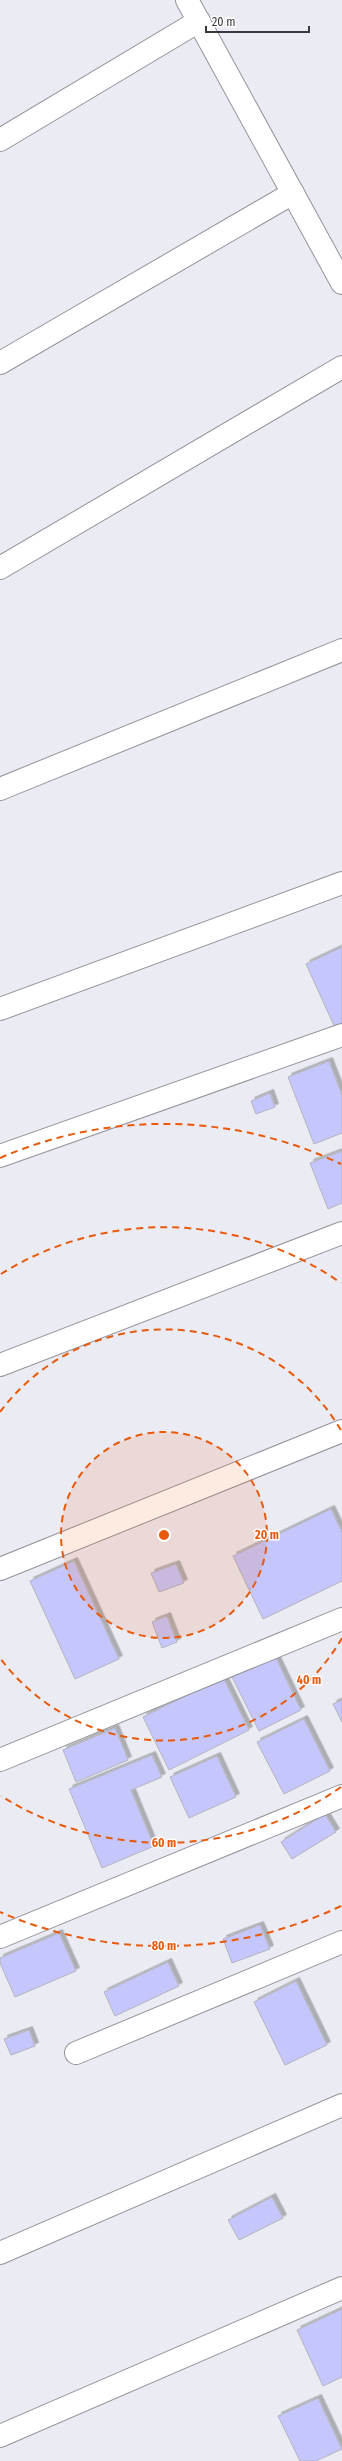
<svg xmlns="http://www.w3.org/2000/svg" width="342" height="2461" font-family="'Fira Sans Condensed',sans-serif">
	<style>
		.building { fill: #c5c7fc; stroke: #b3b3bc; filter: url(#shadow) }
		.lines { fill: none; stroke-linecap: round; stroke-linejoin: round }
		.minor-casing { stroke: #93939b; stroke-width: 24 }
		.minor { stroke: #fff; stroke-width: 22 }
		.ring { fill: none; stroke: #e8590c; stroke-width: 2; stroke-dasharray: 7 5 }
		.centre { fill: #e8590c; stroke: #fff; stroke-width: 2 }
		.ring-label { font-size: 12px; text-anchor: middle; font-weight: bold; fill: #e8590c; stroke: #fff; stroke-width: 3; stroke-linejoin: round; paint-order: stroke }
	</style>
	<defs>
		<filter id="shadow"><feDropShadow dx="3.5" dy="-3.5" stdDeviation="0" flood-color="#0004"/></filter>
	</defs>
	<rect width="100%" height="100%" fill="#ebebf4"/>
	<g class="building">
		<polygon points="342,947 342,1027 336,1030 306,964"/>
		<polygon points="329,1061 342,1095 342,1133 314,1144 288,1077"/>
		<polygon points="270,1093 275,1107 256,1114 251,1101"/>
		<polygon points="342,1151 342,1203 328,1209 310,1163"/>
		<polygon points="331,1509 342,1532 342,1581 263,1619 233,1556"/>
		<polygon points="74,1561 119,1659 75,1679 30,1581"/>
		<polygon points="176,1564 184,1583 159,1592 151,1573"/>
		<polygon points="167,1616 177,1642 162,1648 152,1622"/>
		<polygon points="275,1656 301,1710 259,1731 232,1677"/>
		<polygon points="223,1677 249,1730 169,1770 143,1717"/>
		<polygon points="342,1700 342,1722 333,1704"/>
		<polygon points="304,1719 330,1771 284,1794 257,1742"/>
		<polygon points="115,1728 128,1760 76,1782 63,1750"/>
		<polygon points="152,1755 162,1777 131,1790 154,1846 102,1868 69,1789"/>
		<polygon points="217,1756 236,1797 189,1818 170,1777"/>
		<polygon points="325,1814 336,1832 292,1859 281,1842"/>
		<polygon points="260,1925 270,1949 232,1963 223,1939"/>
		<polygon points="59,1933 76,1971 15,1997 0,1963 0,1958"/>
		<polygon points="168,1962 179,1986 115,2016 104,1992"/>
		<polygon points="296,1981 327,2045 285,2065 254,2002"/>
		<polygon points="29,2030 35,2046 11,2055 4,2039"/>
		<polygon points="272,2197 283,2218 239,2240 228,2220"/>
		<polygon points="342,2309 342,2377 323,2386 297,2330"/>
		<polygon points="318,2398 342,2449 316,2461 300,2461 278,2416"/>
	</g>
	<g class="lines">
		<g class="minor-casing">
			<g id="minor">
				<polyline points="187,0 342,283"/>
				<polyline points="0,140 199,21"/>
				<polyline points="0,363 293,193"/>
				<polyline points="0,568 342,367"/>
				<polyline points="0,789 342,650"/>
				<polyline points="0,1009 342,883"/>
				<polyline points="0,1156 342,1035"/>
				<polyline points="0,1365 342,1233"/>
				<polyline points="0,1569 342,1431"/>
				<polyline points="0,1760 342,1619"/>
				<polyline points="0,1937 342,1796"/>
				<polyline points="76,2053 342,1942"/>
				<polyline points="0,2253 342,2105"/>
				<polyline points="0,2436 342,2288"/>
			</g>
		</g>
		<use href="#minor" class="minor"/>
	</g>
	<circle cx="164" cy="1535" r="103" fill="#e8590c" fill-opacity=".12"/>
	<g class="ring">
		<circle cx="164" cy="1535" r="103"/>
		<path d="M342 1638A205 205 0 0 1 0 1658M0 1412A205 205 0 0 1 342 1432"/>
		<path d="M341 1787A308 308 0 0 1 1 1796M1 1274A308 308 0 0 1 341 1283"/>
		<path d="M341 1906A411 411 0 0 1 0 1912M0 1158A411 411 0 0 1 341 1164"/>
	</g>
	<circle cx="164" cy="1535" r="6" class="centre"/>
	<g class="ring-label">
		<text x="267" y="1539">20 m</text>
		<text x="309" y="1684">40 m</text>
		<text x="164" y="1847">60 m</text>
		<text x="164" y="1950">80 m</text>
	</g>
	<path d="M206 26v6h103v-6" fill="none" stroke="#39393d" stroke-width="2"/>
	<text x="212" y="26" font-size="12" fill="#39393d" stroke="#ffffff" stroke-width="3" paint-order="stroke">20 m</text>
</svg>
